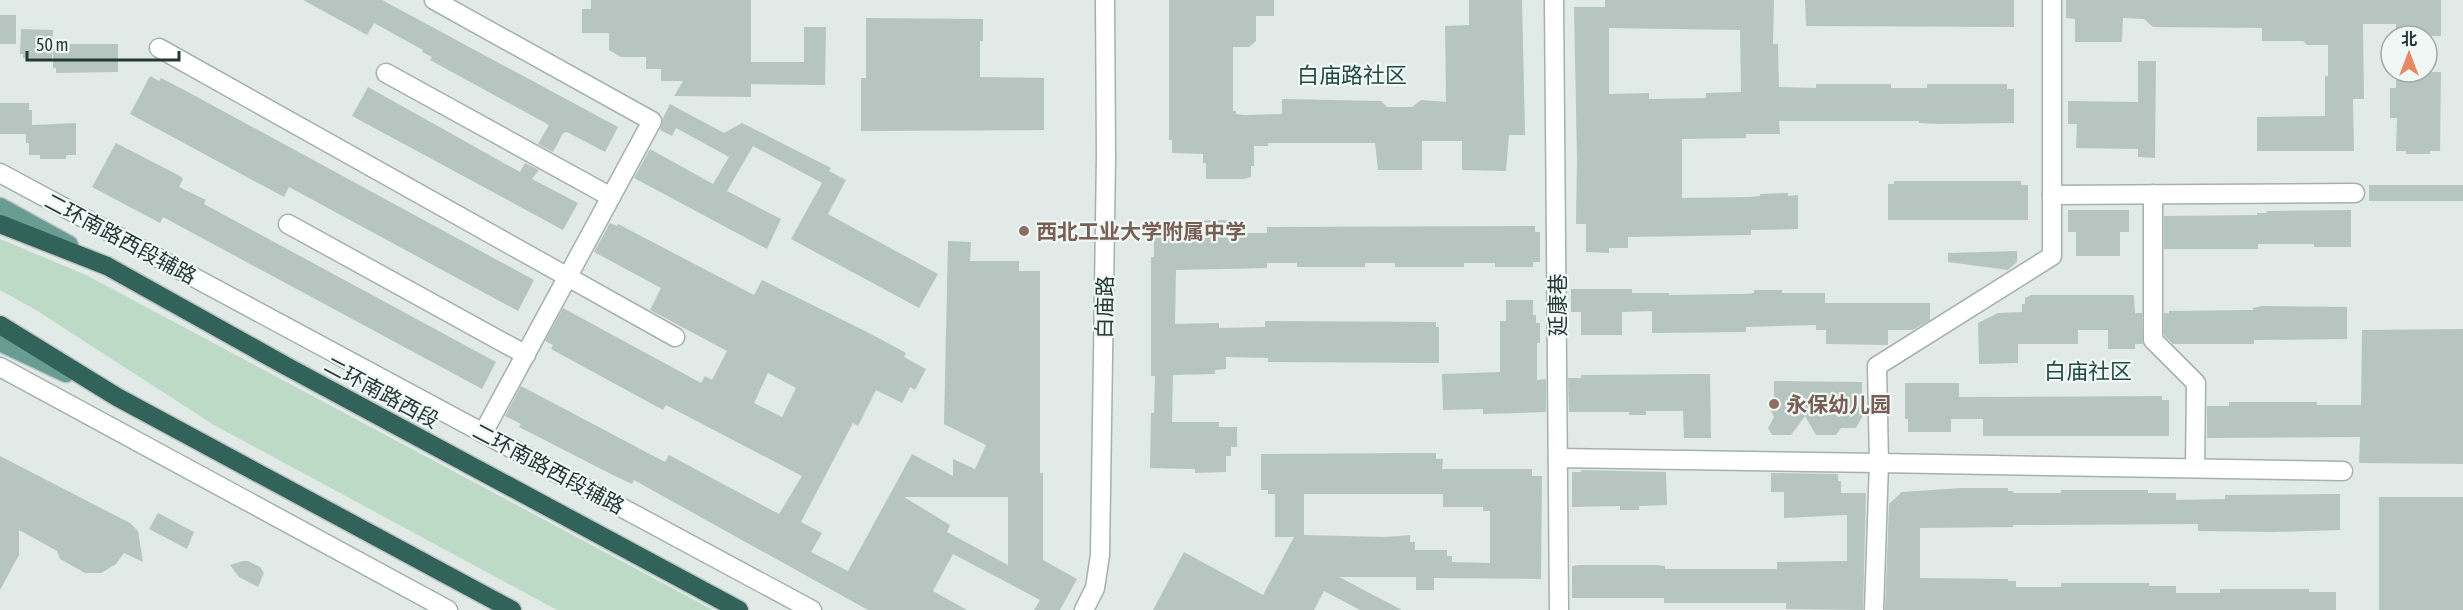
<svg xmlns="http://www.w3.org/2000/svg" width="2463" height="610" font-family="'Asap Condensed','Noto Sans SC',sans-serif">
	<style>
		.green { fill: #bcdac5 }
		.building { fill: #b7c5c0; fill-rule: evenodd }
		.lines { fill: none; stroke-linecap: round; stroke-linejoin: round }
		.minor-casing { stroke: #a4b1ae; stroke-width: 21 }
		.major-casing { stroke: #bdc4c2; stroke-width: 21 }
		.highway-casing { stroke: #bdc4c2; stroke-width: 21 }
		.minor { stroke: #fff; stroke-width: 18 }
		.major { stroke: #699c92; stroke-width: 18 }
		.highway { stroke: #31635b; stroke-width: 18 }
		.education-dot { fill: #8d6e63; stroke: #f1f7f5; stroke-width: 2 }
		.labels { text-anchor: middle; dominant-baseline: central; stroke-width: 4.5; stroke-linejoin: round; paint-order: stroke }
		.education-label { font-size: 21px; font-weight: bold; fill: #785e54; stroke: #f1f7f5; text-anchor: start }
		.street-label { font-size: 21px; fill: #233935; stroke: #f1f7f5 }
		.neighbourhood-label { font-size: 22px; fill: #214a42; stroke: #f1f7f5 }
	</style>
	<rect width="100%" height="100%" fill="#e1eae7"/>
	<polygon class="green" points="0,239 86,275 713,610 557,610 214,425 36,310 0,290"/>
	<g class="building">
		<polygon points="303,0 382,0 618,127 605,152 567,132 563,133 553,152 538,144 549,125 430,60 432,57 422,52 423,50 374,23 367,35"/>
		<polygon points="591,0 751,0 751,62 804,62 804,27 826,27 825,85 751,84 751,97 674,96 683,81 661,81 661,69 646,69 646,57 621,57 609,50 609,33 582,33 582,9 591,9"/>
		<polygon points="1169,0 1274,0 1274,16 1256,16 1256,41 1249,47 1233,47 1233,111 1236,111 1236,114 1245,115 1282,114 1282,99 1381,101 1387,107 1412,107 1421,100 1446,102 1445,26 1469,25 1469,0 1522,0 1525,135 1509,135 1506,171 1462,170 1462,141 1422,141 1422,170 1378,170 1375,143 1268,143 1268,146 1254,146 1254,166 1251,166 1251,177 1244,179 1206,179 1206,163 1203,163 1203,154 1172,153 1172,140 1169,140"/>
		<path d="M1605,0H1774L1773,44H1778L1779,87L1816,88V84H1891V88H1927V84H2007V89H2014V123L1939,124L1919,123V121H1779L1780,134H1746V138L1682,139V198L1750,197L1760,196V194L1788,193V196L1798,195V229L1751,230V235L1628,237V248H1609V253L1586,252V224H1576L1577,159L1574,7H1605ZM1609,28L1740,30L1741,92L1706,93V98L1649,99V93L1609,94Z"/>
		<polygon points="1805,0 2014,0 2014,27 1806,26"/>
		<polygon points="2066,0 2441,0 2441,36 2396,36 2396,24 2363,24 2364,99 2353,99 2354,151 2257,151 2257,117 2325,116 2325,76 2328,76 2328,45 2307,45 2303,41 2262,41 2262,28 2153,27 2144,19 2123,18 2122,42 2075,42 2075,19 2066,18"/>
		<rect x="0" y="15" width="16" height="29"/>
		<polygon points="866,18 983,19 983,41 980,41 980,77 1044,78 1044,130 861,131 861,78 866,78"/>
		<polygon points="21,29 53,30 52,59 23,58 23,54 20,54"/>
		<polygon points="53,44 118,44 118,72 56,73 56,68 53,68"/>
		<polygon points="2138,61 2156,61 2155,158 2138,157 2138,149 2076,148 2077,124 2068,124 2068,101 2138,102"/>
		<polygon points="2396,72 2441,72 2440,151 2430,151 2430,154 2406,154 2406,151 2396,151 2397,118 2390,118 2390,88 2396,88"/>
		<polygon points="150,76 159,81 161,78 188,92 534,280 518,311 289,187 284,197 130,114"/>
		<polygon points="368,87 520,172 525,163 539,170 532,179 578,203 563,230 352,116"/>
		<polygon points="0,103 29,103 29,110 32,110 32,125 76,123 76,155 66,155 66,159 40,159 40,155 29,155 29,143 26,143 26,134 0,134"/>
		<polygon points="670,104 724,133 742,123 831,168 829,171 846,180 828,214 938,274 919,308 791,239 822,183 753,146 727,191 781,219 767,249 634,178 650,149 713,184 729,157 676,128 672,136 660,130 663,118"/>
		<polygon points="116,143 180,176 183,179 179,187 206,200 204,204 496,362 482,389 163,217 160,223 92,187"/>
		<polygon points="1894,181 2021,181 2021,185 2028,185 2028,220 1888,220 1888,184 1894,184"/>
		<rect x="2369" y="185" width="94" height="16"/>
		<polygon points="2068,210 2129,210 2129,232 2120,232 2120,256 2076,256 2076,232 2068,232"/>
		<polygon points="2351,210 2351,247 2314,247 2314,244 2258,244 2258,249 2164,249 2164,216 2257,215 2257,213 2267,213 2267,211"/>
		<polygon points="1234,220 1234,233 1267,233 1267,227 1535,226 1535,232 1540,232 1540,262 1533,262 1533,267 1495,267 1495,263 1464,263 1464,267 1395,267 1395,263 1365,263 1365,267 1297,267 1297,263 1267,263 1267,268 1176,270 1175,324 1219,323 1219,328 1265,327 1265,321 1436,322 1436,327 1439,327 1439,363 1268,362 1268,358 1226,357 1226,369 1215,370 1215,374 1173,375 1172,422 1219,422 1219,427 1237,427 1237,447 1231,447 1231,456 1226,456 1226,472 1195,473 1195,469 1150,468 1151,413 1154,413 1155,376 1151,376 1151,257 1154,257 1154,221"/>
		<path d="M610,223L617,226L618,224L754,295L762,280L869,333L906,353L904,357L926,369L915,390L910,387L902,403L876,390L858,426L853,423L801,522L822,533L811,552L848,571L912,454L953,476V459L975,469L986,445L944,424L948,241L971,242L970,261H1019V271H1040V473H1043V560L1077,579L1060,610H1034L1040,600L953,554L933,591L967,610H868L634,480L632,484L613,475L519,427L521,424L505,416L521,386L665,462L669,455L779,514L802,476L666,405L663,410L551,349L553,345L545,341L563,308L701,383L705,376L712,380L727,351L650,310L661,288L594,252ZM768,373L796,388L782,417L754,403ZM904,497H1008V565L947,532L950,525Z"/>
		<polygon points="2017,251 2017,262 2008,270 1948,262 1948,253"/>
		<polygon points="1571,289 1632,289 1632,293 1669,293 1669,295 1744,294 1754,293 1754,290 1782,290 1782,293 1825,293 1825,303 1930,303 1930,320 1913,330 1888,330 1888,345 1826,344 1826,330 1816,330 1816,325 1746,327 1746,332 1652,333 1652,311 1622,312 1622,335 1581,335 1581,312 1571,312"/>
		<polygon points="2031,295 2134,295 2135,313 2142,313 2143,344 2135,344 2135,349 2108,349 2108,330 2078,330 2078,344 2018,344 2018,363 1979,364 1978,323 1998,313 2022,312 2022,304 2025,304 2025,298"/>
		<polygon points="1506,300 1533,300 1533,315 1536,315 1536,323 1540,323 1540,343 1537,343 1537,380 1546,379 1546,412 1483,414 1483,409 1443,410 1442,374 1500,372 1500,321 1506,321"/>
		<polygon points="2262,306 2347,307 2347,339 2254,340 2254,344 2173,344 2164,335 2164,313 2169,313 2169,311 2253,310 2253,308"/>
		<polygon points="2463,329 2463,464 2359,463 2360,437 2207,438 2207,406 2229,406 2229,402 2317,402 2317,405 2361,405 2362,330"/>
		<polygon points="1710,374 1711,438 1684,438 1683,411 1646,411 1646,415 1629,415 1629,412 1569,412 1568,378 1581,378 1581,375"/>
		<polygon points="1774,381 1862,382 1862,417 1856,428 1841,428 1836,435 1816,435 1805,416 1791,435 1772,435 1768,428 1774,417 1768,405 1774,405"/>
		<polygon points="1905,383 1959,383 1959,397 2162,396 2162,400 2169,400 2169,436 1983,436 1983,419 1951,419 1951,432 1908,432 1908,419 1905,419"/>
		<path d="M1411,453H1436V459H1443L1442,469H1532V476H1542L1541,579L1434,578V590H1416V577H1339L1402,610H1360L1324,591L1314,610H1153L1184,552L1263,595L1294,537H1275V494H1268V490H1261V454ZM1304,494H1443V507H1483V511H1490V563L1452,562V556H1447V550H1415V542H1410V535L1385,537L1304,535Z"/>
		<polygon points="0,456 130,523 138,531 143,562 124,553 116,564 101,573 85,573 60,559 57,551 19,530 19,555 0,590"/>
		<polygon points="1581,470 1666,472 1667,505 1639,506 1639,510 1620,510 1620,506 1572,507 1572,472 1581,472"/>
		<polygon points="1771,473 1838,474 1838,481 1841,481 1841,493 1866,493 1863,610 1786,609 1786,603 1664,603 1664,598 1572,598 1572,566 1581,565 1656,565 1665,566 1665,569 1777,569 1777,562 1847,561 1847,515 1784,518 1784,492 1771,492"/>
		<polygon points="1962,488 2008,488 2008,491 2013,491 2013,493 2061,493 2061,490 2148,490 2148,493 2176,493 2176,500 2225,499 2225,495 2340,494 2340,530 2274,532 2198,531 2198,524 2013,525 2013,527 1920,528 1920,578 2008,579 2008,581 2016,581 2016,587 2061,587 2061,583 2149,583 2149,586 2176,586 2176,593 2220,593 2220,589 2309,589 2309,592 2336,592 2336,610 1885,610 1889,504 1902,492"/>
		<rect x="2379" y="497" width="84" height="113"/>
		<polygon points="158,513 194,532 187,549 149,529"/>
		<polygon points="243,561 248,561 260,567 264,573 258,587 239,577 230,565"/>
	</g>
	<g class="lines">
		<g class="minor-casing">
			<g id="minor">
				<polyline points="434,0 652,121 483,433"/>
				<polyline points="1554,0 1559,610"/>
				<polyline points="159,48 675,337"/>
				<polyline points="386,73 611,197"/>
				<polyline points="0,173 812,610"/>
				<polyline points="2153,194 2153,340 2196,383 2195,468"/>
				<polyline points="2052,195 2355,193"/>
				<polyline points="288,224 526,355"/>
				<polyline points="0,367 448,610"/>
				<polyline points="1558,458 1879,463 1877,366 2052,256 2052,0"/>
				<polyline points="1084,610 1095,588 1100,555 1106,156 1105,0"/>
				<polyline points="1874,610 1879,463 2343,471"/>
			</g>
		</g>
		<g class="major-casing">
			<g id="major">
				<polyline points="0,207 69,245"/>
				<polyline points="0,342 66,373"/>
			</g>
		</g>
		<g class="highway-casing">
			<g id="highway">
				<polyline points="0,224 107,266 286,366 739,610"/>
				<polyline points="0,325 117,397 512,610"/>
			</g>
		</g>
		<use href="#minor" class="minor"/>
		<use href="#major" class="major"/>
		<use href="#highway" class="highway"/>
	</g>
	<g class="education-dot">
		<circle cx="1024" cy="231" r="6"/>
		<circle cx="1774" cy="404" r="6"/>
	</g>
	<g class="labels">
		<g class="education-label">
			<text x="1036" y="231">西北工业大学附属中学</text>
			<text x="1786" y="404">永保幼儿园</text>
		</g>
		<g class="street-label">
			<text transform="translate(121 238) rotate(28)">二环南路西段辅路</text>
			<text transform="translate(1557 305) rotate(-90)">延康巷</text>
			<text transform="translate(1104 307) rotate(-89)">白庙路</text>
			<text transform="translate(382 392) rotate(28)">二环南路西段</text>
			<text transform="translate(549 468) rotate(28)">二环南路西段辅路</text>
		</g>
		<g class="neighbourhood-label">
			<text x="1352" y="75">白庙路社区</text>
			<text x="2088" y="371">白庙社区</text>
		</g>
	</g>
	<g transform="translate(2409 54)"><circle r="28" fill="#f1f7f5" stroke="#9faba8" stroke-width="1.5"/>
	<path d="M0-4.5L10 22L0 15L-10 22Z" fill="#e58a64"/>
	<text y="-9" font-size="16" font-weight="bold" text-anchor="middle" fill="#233935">北</text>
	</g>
	<path d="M27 51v9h152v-9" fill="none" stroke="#233935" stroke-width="3"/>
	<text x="36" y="51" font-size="18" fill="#233935" stroke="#f1f7f5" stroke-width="4.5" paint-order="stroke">50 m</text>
</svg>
